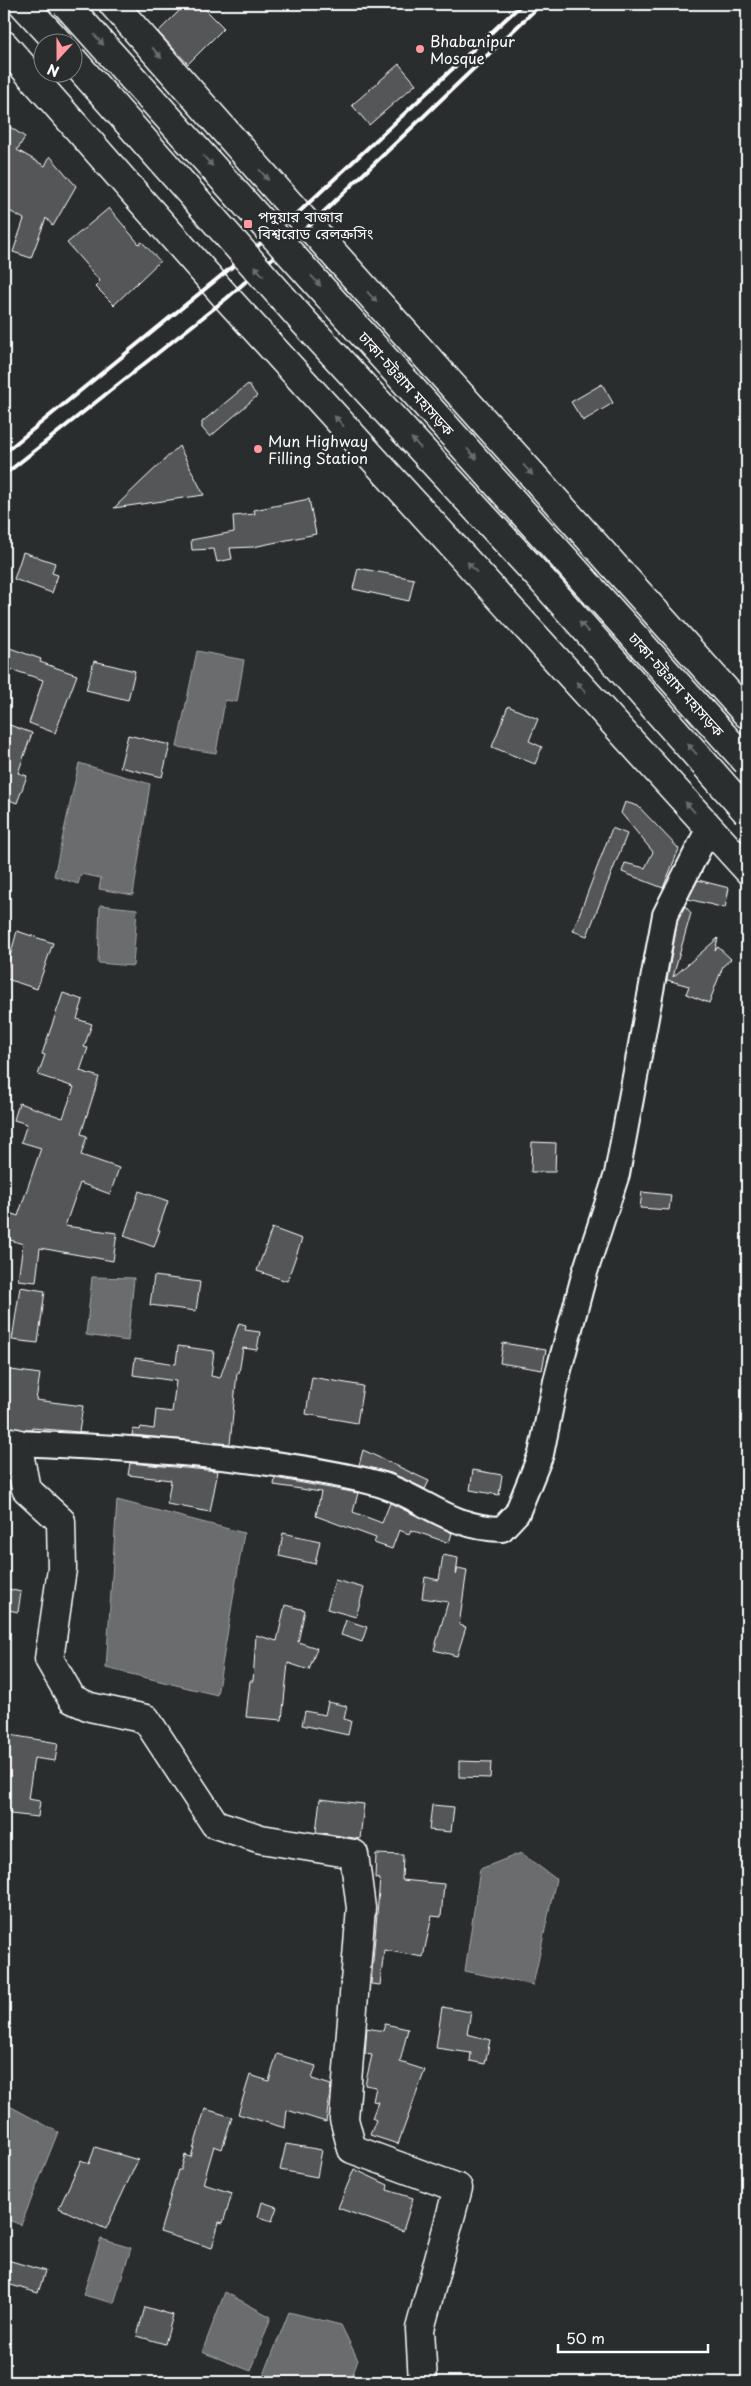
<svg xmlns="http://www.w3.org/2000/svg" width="751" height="2386" font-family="'Playpen Sans','Noto Sans Bengali',sans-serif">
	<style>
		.water { fill: #6a6c6d; stroke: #a6a7a7 }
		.building { fill: #555758; stroke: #fff }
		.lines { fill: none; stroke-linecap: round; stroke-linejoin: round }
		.minor-casing { stroke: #fff; stroke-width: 28 }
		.major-casing { stroke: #fff; stroke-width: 31 }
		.highway-casing { stroke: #fff; stroke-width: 31 }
		.minor { stroke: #2a2d2e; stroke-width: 24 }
		.major { stroke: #2a2d2e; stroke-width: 28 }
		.highway { stroke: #2a2d2e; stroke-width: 28 }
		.rail { stroke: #fff; stroke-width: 4 }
		.highway-bridge-casing { stroke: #fff; stroke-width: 31; stroke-linecap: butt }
		.highway-bridge { stroke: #2a2d2e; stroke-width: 28 }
		.oneway { fill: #6a6c6d }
		.poi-dot { fill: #ff9aa2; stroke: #2a2d2e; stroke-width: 2 }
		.labels { text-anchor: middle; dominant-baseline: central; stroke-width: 5; stroke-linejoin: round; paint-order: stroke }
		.poi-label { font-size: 15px; fill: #fff; stroke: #2a2d2e; text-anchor: start }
		.street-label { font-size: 15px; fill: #fff; stroke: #2a2d2e }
	</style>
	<rect width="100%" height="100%" fill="#2a2d2e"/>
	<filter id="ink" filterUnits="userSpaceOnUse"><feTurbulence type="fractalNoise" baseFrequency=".02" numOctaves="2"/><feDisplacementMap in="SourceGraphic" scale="10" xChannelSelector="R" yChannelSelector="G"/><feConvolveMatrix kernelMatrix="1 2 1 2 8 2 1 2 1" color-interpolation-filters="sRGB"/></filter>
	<g filter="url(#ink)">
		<g class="water">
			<polygon points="197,651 244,660 237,702 225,700 216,753 177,747"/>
			<polygon points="79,763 150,784 133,895 99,889 101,878 81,874 78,884 54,876"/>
			<polygon points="100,905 137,909 133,966 98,963"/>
			<polygon points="92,1277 134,1278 128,1341 86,1335"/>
			<polygon points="117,1500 244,1533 217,1695 106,1668"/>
			<polygon points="521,1853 556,1879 533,1985 465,1971 480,1869"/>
			<polygon points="4,2103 58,2132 21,2225 4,2218"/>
			<polygon points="101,2239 131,2248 114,2303 83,2295"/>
			<polygon points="225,2292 271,2317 251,2371 202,2352"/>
			<polygon points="289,2312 341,2325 358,2360 350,2382 261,2382"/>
		</g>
		<g class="building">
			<polygon points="186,4 200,4 224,28 188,64 158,32"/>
			<polygon points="399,64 416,84 369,125 352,105"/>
			<polygon points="4,123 25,137 17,150 45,166 50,156 76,186 53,226 46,218 31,258 13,252 24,219 4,208"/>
			<polygon points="109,208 139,244 142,242 160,261 114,305 95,286 100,281 67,243"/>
			<polygon points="248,384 257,396 210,437 202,428 202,422"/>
			<polygon points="602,384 613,403 583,421 571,402"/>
			<polygon points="179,446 204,495 114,508 142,481"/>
			<polygon points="309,499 316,534 253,547 230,548 232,559 217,562 214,549 192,550 191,540 234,532 233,516 255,514 254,510"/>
			<polygon points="23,552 55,563 52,573 58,575 52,593 14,579"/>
			<polygon points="358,568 414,579 409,601 353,589"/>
			<polygon points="4,646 41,659 40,662 77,675 55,733 29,723 43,680 4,667"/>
			<polygon points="94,661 135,671 128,700 86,690"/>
			<polygon points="508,706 538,719 529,741 542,747 535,764 492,747"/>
			<polygon points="4,723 32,733 18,773 27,776 17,803 9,800 7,808 4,807"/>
			<polygon points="128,735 170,745 162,777 120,767"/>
			<polygon points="625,802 638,806 679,849 663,888 622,872 625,863 645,868 653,852 621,813"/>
			<polygon points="612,828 627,834 587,936 573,931"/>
			<polygon points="698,880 729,888 725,908 688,899"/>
			<polygon points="685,906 691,913 673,977 718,938 715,951 718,947 731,959 723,966 709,1003 686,994 689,986 667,980 678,919"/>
			<polygon points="17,931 53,943 37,989 4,978"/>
			<polygon points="63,993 83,1000 77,1019 92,1024 84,1047 88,1048 80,1071 99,1077 81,1134 87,1136 81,1155 119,1168 110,1194 80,1183 65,1226 117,1233 113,1261 40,1248 36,1282 18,1280 23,1244 4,1238 4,1211 18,1216 41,1148 21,1142 27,1124 14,1120 19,1103 63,1118 74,1087 38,1075 45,1055 42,1054"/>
			<polygon points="532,1142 556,1143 555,1172 531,1172"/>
			<polygon points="139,1191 168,1201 158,1230 160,1230 154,1247 124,1236"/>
			<polygon points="642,1192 671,1195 669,1210 640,1208"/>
			<polygon points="272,1228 302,1239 287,1281 257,1271"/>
			<polygon points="154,1276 200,1282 196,1311 150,1305"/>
			<polygon points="20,1287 45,1291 38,1343 12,1340"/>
			<polygon points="239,1323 246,1325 245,1330 260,1332 257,1350 243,1348 239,1373 237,1373 230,1444 132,1435 133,1429 140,1430 141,1427 154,1429 156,1410 172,1412 176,1381 133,1375 135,1358 176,1364 178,1346 214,1351 211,1376 220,1378"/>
			<polygon points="503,1343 546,1350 542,1370 500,1363"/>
			<polygon points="4,1369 40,1374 36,1400 83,1406 79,1432 32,1428 32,1430 24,1430 4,1426"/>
			<polygon points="312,1377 363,1386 357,1423 306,1414"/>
			<polygon points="363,1450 429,1481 425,1489 391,1473 359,1465"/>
			<polygon points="130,1463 218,1471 210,1512 167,1504 171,1480 128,1475"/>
			<polygon points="473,1470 502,1475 499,1495 470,1490"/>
			<polygon points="275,1478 358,1493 353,1512 382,1523 390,1503 452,1533 449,1543 411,1530 409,1534 399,1530 392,1549 374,1543 376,1538 316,1516 321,1492 274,1485"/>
			<polygon points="283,1533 320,1541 315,1564 279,1556"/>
			<polygon points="443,1555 458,1558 456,1575 458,1568 467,1570 459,1625 466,1627 457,1656 434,1650 448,1602 422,1598 425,1577 439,1580"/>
			<polygon points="335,1580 364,1588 356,1617 327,1609"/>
			<polygon points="4,1588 21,1592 18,1612 4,1609"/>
			<polygon points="285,1605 305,1610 298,1642 317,1648 309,1670 288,1663 282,1720 246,1717 250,1681 253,1681 256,1635 277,1641"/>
			<polygon points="346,1620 367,1627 362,1642 341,1635"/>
			<polygon points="328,1702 347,1706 344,1719 351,1721 348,1735 302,1725 305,1711 325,1715"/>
			<polygon points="4,1734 58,1743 55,1761 34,1758 28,1799 40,1801 38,1817 10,1814 11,1812 4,1810"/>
			<polygon points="459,1761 491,1762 490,1778 459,1777"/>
			<polygon points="320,1799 364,1804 360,1839 316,1832"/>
			<polygon points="432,1805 454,1807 451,1832 429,1830"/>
			<polygon points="376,1854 403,1855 402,1880 444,1884 441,1917 432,1916 423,1957 384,1950 380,1985 371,1984 380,1879 375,1878"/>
			<polygon points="442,2007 471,2012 467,2034 490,2040 485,2064 470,2061 471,2053 436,2048"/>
			<polygon points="385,2024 408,2029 400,2062 425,2070 398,2144 370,2135 376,2120 372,2118 378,2102 373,2101 376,2087 365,2085 372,2055 365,2054 367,2028 383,2031"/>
			<polygon points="277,2054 316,2066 312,2079 331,2085 326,2122 287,2110 285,2128 238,2114 250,2075 269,2081"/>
			<polygon points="205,2109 232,2117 222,2149 214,2146 203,2184 232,2193 223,2223 219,2222 212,2248 160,2232 178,2170 181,2170 185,2155 191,2157"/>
			<polygon points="286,2144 322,2150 317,2177 280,2170"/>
			<polygon points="95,2147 138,2160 106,2229 59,2208 81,2160 89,2164"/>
			<polygon points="354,2169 388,2185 387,2190 413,2198 403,2231 338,2208"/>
			<polygon points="262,2202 277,2207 272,2221 258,2217"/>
			<polygon points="4,2259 45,2271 38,2293 4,2283"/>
			<polygon points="145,2307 173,2315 165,2344 137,2336"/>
		</g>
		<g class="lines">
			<g class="minor-casing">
				<path id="minor" d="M17,1443C134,1448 253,1455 368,1481C419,1492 445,1528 502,1529L517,1513L541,1454L556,1381L585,1272L617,1174L665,915L709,828"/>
			</g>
			<g class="major-casing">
				<polyline id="major" points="4,1441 17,1443 26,1489 61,1521 62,1569 49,1659 72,1699 90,1707 146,1719 215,1824 261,1839 354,1854 361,1908 344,2119 352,2149 458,2188 420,2329 423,2382"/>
			</g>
			<g class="highway-casing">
				<g id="highway">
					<polyline points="23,4 58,42"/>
					<polyline points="113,4 309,226 747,714"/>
					<polyline points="4,45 227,298 747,869"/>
				</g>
			</g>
			<use href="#minor" class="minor"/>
			<use href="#major" class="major"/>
			<use href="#highway" class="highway"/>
			<g class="rail">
				<polyline points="4,453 298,213 522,4"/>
				<polyline points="4,475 227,298 309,226 541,4"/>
			</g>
			<g class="highway-bridge-casing">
				<g id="highway-bridge">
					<polyline points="66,4 747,762"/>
					<polyline points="72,59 305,323 542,580 747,812"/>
				</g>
			</g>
			<use href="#highway-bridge" class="highway-bridge"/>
		</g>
		<defs><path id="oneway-solid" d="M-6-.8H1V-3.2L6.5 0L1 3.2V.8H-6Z" transform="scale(1.25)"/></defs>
		<g class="oneway">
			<use href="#oneway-solid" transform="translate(99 40) rotate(48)"/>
			<use href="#oneway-solid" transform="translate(157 53) rotate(49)"/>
			<use href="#oneway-solid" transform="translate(208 161) rotate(48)"/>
			<use href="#oneway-solid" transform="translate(264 175) rotate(49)"/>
			<use href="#oneway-solid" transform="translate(259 271) rotate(-131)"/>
			<use href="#oneway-solid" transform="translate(316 281) rotate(48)"/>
			<use href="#oneway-solid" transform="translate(372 297) rotate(48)"/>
			<use href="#oneway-solid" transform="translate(339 421) rotate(-132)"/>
			<use href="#oneway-solid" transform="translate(416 443) rotate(-133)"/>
			<use href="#oneway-solid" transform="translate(472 454) rotate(48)"/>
			<use href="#oneway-solid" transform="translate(528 470) rotate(48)"/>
			<use href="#oneway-solid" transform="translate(472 567) rotate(-132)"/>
			<use href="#oneway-solid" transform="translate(584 627) rotate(-132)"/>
			<use href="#oneway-solid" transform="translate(581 687) rotate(-132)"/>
			<use href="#oneway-solid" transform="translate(692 749) rotate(-132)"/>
			<use href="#oneway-solid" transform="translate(690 807) rotate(-132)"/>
		</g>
	</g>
	<g class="poi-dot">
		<circle cx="420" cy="49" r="5"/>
		<rect x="243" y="219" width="10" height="10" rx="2.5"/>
		<circle cx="258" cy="449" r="5"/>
	</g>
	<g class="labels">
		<g class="poi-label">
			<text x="430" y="40">Bhabanipur<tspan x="430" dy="17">Mosque</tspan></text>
			<text x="258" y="215">পদুয়ার বাজার<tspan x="258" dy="17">বিশ্বরোড রেলক্রসিং</tspan></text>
			<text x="268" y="440">Mun Highway<tspan x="268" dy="17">Filling Station</tspan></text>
		</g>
		<g class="street-label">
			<text transform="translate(407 383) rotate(48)">ঢাকা-চট্টগ্রাম মহাসড়ক</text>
			<text transform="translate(677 684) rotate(48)">ঢাকা-চট্টগ্রাম মহাসড়ক</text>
		</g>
	</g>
	<rect width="751" height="2386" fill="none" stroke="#2a2d2e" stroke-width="20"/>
	<rect x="10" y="10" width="731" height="2366" fill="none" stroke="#fff" stroke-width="2" filter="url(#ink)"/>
	<g transform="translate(58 58) rotate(201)"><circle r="24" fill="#2a2d2e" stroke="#7f8182"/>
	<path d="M0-4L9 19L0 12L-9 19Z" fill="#ff9aa2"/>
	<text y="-8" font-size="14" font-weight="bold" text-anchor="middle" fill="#ffffff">N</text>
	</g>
	<path d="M558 2344v8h150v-8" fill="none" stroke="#ffffff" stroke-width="2.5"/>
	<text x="566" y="2344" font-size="15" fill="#ffffff" stroke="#2a2d2e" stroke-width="4" paint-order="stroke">50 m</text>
</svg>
